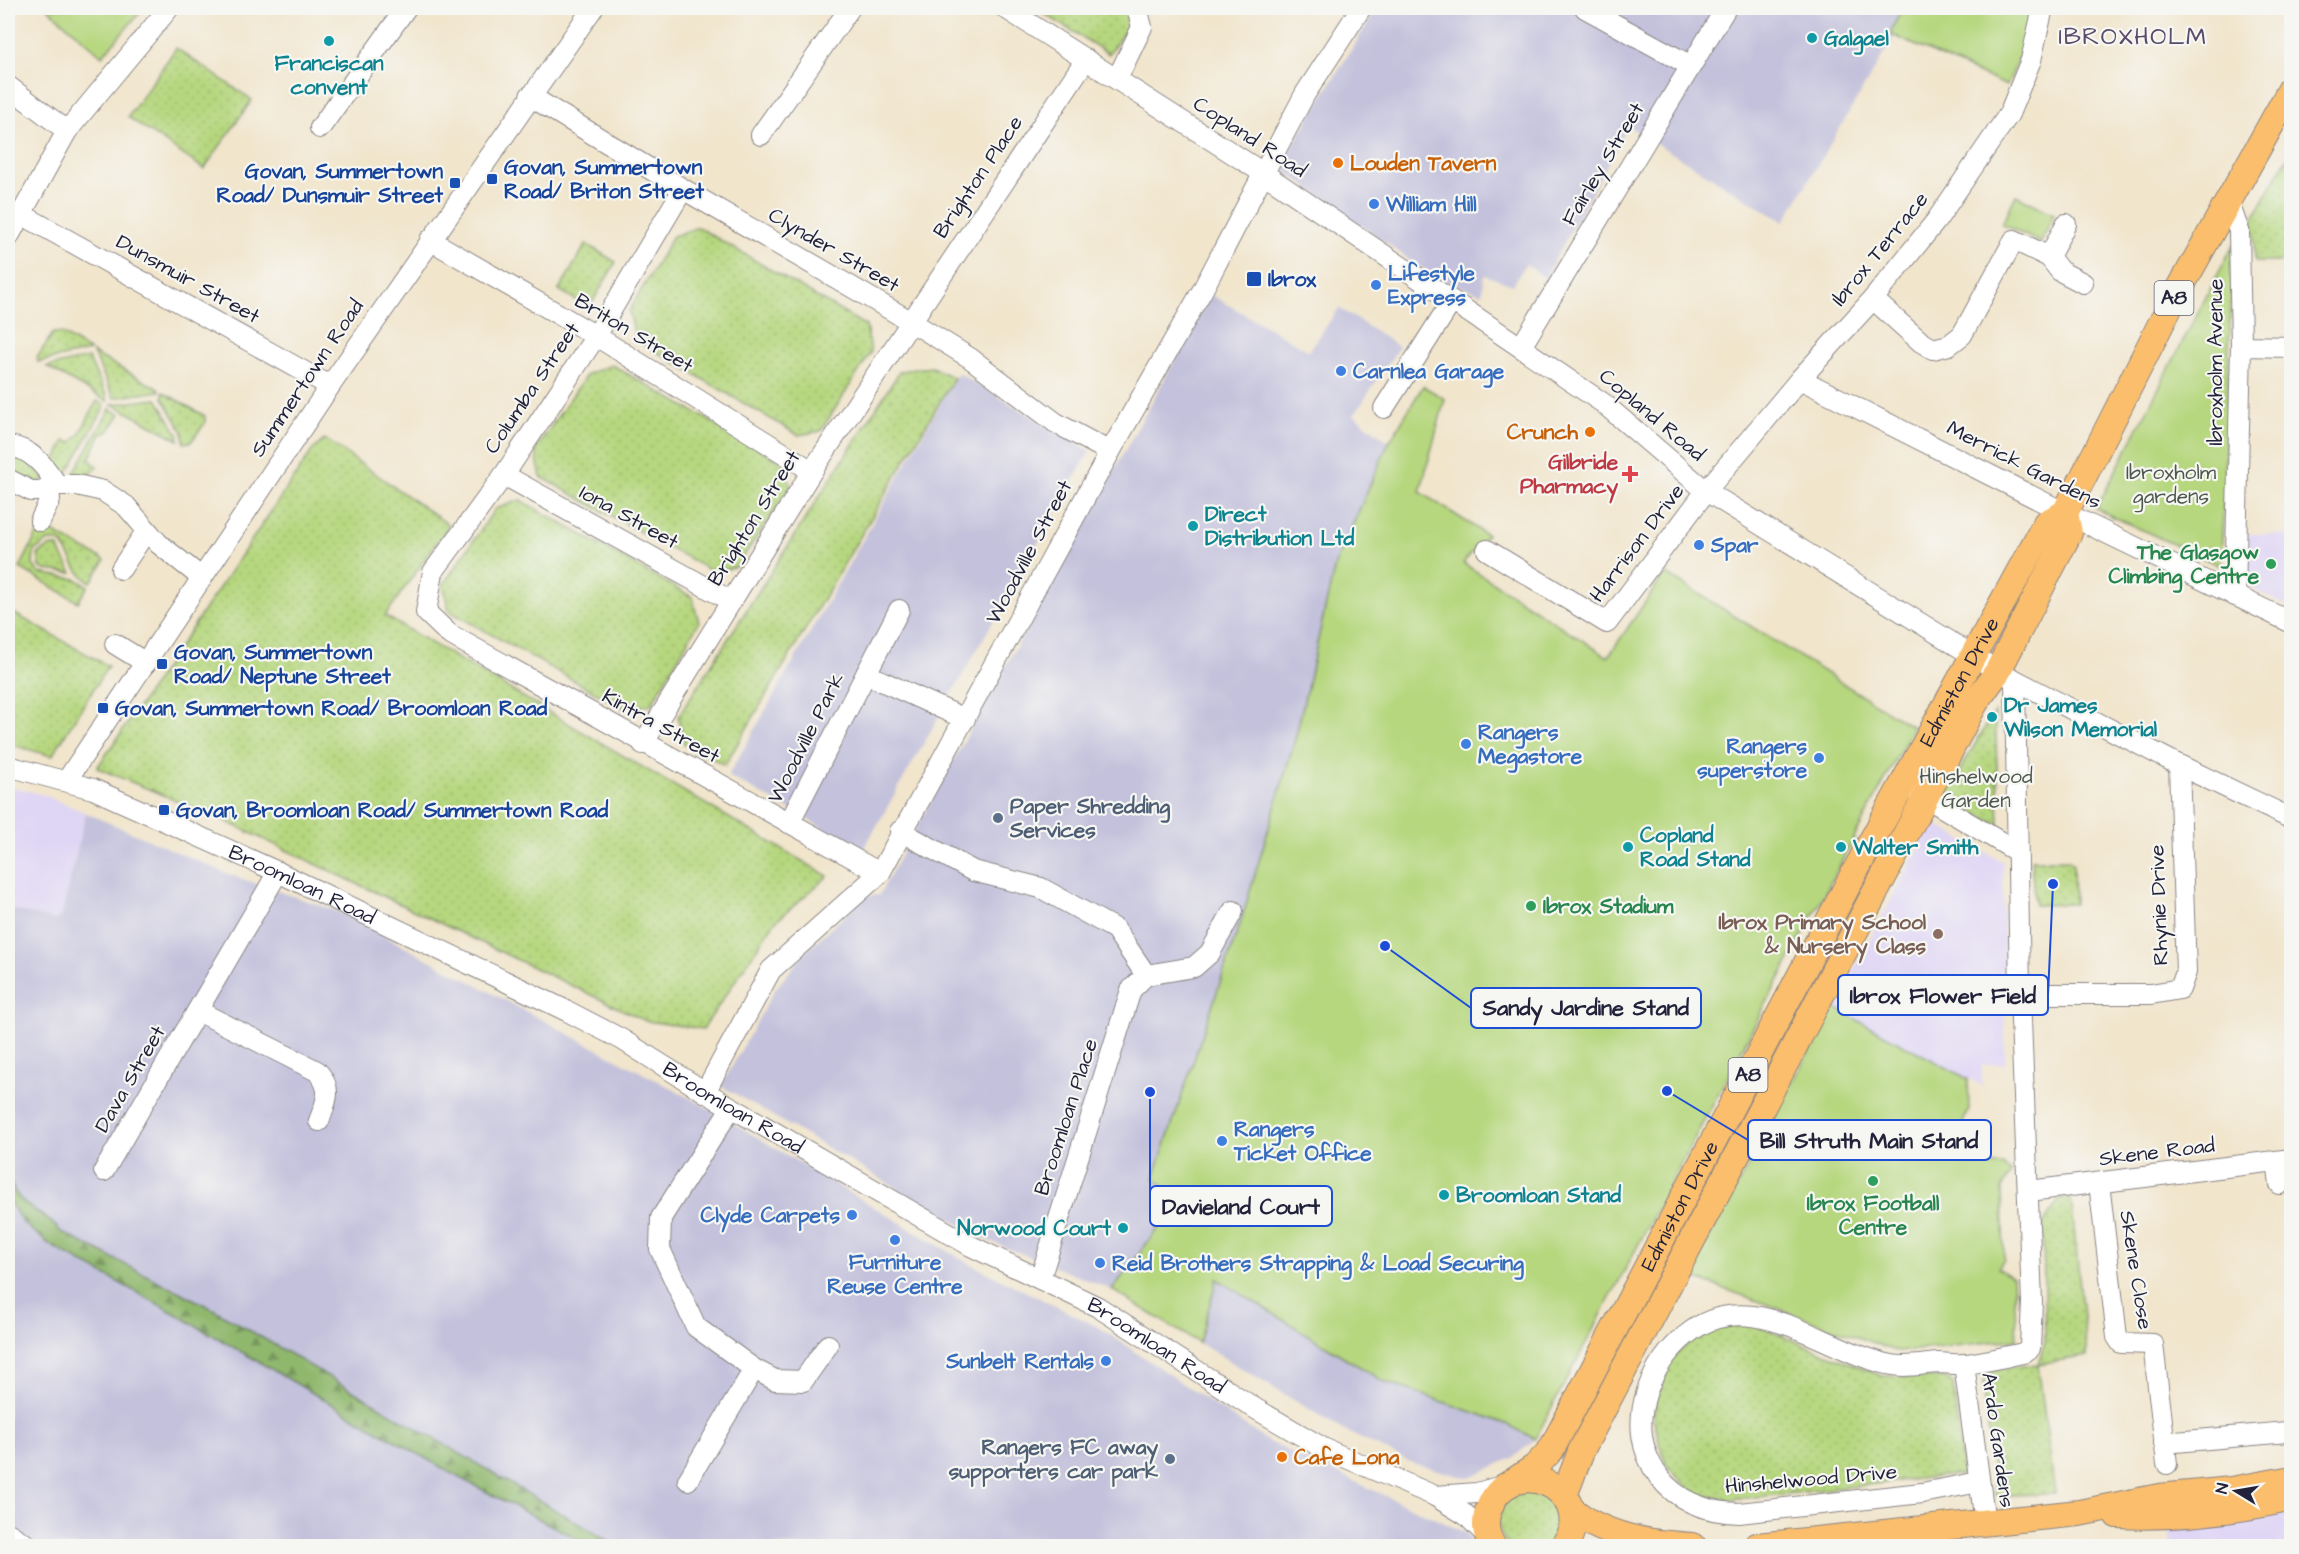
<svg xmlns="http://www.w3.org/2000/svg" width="2299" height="1554" font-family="'Architects Daughter',sans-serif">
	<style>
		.built { fill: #dfd5f5 }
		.industrial { fill: #c3c1db }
		.grass { fill: url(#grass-dots); stroke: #6c7c5c; stroke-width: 1.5 }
		.forest { fill: url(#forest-firs); stroke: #596d54; stroke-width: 1.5 }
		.park { fill: #b6d77e; stroke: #6c7c5c; stroke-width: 1.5 }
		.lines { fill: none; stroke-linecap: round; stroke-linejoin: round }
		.minor-casing { stroke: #8a8484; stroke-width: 22 }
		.major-casing { stroke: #8a8484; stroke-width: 28 }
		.minor { stroke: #fff; stroke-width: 20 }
		.major { stroke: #fabe6d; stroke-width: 26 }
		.culture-dot { fill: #0f9aa8; stroke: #f6f6f2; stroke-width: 2 }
		.food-dot { fill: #e8710a; stroke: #f6f6f2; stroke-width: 2 }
		.transit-dot { fill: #1a4fb4; stroke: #f6f6f2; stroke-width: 2 }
		.shop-dot { fill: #3f7fe0; stroke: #f6f6f2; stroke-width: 2 }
		.health-dot { fill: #e0444e; stroke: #f6f6f2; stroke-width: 2 }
		.leisure-dot { fill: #2e9e5b; stroke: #f6f6f2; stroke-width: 2 }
		.service-dot { fill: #5c6f8a; stroke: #f6f6f2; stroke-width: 2 }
		.education-dot { fill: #8d6e63; stroke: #f6f6f2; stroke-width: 2 }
		.labels { text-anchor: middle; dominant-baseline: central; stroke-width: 4.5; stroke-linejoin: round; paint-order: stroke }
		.shield { fill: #f6f6f2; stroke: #626272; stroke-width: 1.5 }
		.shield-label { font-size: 20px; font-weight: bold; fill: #22223b }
		.culture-label { font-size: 21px; font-weight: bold; fill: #0d838f; stroke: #f6f6f2; text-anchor: start }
		.street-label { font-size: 21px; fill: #22223b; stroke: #f6f6f2 }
		.food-label { font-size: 21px; font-weight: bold; fill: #c56008; stroke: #f6f6f2; text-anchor: start }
		.transit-label { font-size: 21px; font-weight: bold; fill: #164399; stroke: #f6f6f2; text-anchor: start }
		.shop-label { font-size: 21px; font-weight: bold; fill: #366cbe; stroke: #f6f6f2; text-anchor: start }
		.health-label { font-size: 21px; font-weight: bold; fill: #be3a42; stroke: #f6f6f2; text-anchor: end }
		.park-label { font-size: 21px; fill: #4e584f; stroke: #f6f6f2 }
		.leisure-label { font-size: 21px; font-weight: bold; fill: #27864d; stroke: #f6f6f2; text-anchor: end }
		.service-label { font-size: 21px; font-weight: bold; fill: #4e5e75; stroke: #f6f6f2; text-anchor: start }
		.education-label { font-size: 21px; font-weight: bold; fill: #785e54; stroke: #f6f6f2; text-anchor: end }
		.quarter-label { font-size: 24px; letter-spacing: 1.5px; fill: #5a4b6a; stroke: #f6f6f2 }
		.leader { fill: none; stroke: #1d4ed8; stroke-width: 2 }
		.callout-dot { fill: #1d4ed8; stroke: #f6f6f2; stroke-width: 2 }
		.callout { fill: #f6f6f2; stroke: #1d4ed8; stroke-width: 2 }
		.callout-label { font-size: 22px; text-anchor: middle; font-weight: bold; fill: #22223b }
	</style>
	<defs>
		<pattern id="grass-dots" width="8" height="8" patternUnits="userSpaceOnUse" patternTransform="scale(1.5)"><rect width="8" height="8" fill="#b6d77e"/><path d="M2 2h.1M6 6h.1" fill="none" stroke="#9cb86e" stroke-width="1.8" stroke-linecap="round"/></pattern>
		<pattern id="forest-firs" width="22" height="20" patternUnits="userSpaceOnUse" patternTransform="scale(1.5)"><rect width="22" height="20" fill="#90b86d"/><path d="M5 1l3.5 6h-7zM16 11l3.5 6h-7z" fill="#75955b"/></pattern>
	</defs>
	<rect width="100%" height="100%" fill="#f6f6f2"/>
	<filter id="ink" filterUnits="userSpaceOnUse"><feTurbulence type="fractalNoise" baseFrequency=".0167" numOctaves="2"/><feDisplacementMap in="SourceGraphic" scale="12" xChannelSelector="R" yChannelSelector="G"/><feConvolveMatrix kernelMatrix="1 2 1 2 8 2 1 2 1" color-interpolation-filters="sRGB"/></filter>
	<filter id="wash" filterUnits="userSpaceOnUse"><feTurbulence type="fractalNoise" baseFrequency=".008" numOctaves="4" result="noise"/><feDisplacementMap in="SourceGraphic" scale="24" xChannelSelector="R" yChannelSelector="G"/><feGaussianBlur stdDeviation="1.35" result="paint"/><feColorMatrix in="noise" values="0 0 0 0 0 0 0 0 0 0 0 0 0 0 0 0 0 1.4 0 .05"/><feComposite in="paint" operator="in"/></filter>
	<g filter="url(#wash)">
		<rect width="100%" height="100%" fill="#f1e5cc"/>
		<g class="built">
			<polygon points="2245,534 2291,535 2291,608 2245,585"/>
			<polygon points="8,786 44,795 86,813 62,914 56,920 8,908"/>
			<polygon points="1933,823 2003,862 2005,1064 1982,1065 1982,1086 1833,1007"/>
			<polygon points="2291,1510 2291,1546 2171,1546 2169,1527"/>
		</g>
		<g class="industrial">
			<polygon points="1377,8 1911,8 1784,222 1628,126 1545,278 1526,264 1513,285 1484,275 1482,294 1434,277 1279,167"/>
			<polygon points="1211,295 1309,351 1339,308 1399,347 1354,415 1389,442 1335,565 1296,736 1243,915 1155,1178 1180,1199 1112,1290 982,1238 721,1086 775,989 807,950 866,896 879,895"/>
			<polygon points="958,373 1090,451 863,850 728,776"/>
			<polygon points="86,813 233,876 337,911 699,1103 968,1263 1100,1328 1269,1442 1466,1533 1474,1546 617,1546 215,1310 61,1232 53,1223 28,1209 16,1196 8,1175 8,908 56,920 62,914"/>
			<polygon points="8,1200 24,1224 52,1246 169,1310 458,1477 591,1546 8,1546"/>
			<polygon points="1217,1279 1383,1381 1507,1424 1535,1439 1513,1458 1467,1478 1415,1464 1345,1431 1199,1343"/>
		</g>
		<g class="grass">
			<polygon points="1035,8 1123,8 1135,16 1109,54"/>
			<polygon points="176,48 252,100 204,169 128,117"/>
			<polygon points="2291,151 2291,262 2255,262 2253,219"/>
			<polygon points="698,227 866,326 871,352 821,431 798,435 636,340 629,311 673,236"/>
			<polygon points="586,244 616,262 589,308 559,290"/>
			<polygon points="53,333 61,333 90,351 38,362 37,358"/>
			<polygon points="93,353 159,389 160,391 114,398"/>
			<polygon points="88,358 107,397 107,401 47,367"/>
			<polygon points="612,365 784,463 791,487 737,566 715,573 541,477 535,450 587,374"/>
			<polygon points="932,367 954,378 725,765 684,744 678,717 900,371"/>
			<polygon points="163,392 205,416 205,423 191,442 184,443 183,432 163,398"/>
			<polygon points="157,399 178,434 179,440 112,404"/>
			<polygon points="97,401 103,404 104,408 65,477 63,476 54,464 65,440 71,443 79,435"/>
			<polygon points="110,409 120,414 108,432 101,434 89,459 97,466 87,479 71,478"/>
			<polygon points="325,439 449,525 385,616 828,876 774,923 703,1029 646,1021 219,818 97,768 312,451"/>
			<polygon points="8,453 25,459 46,479 35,484 8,470"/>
			<polygon points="520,500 692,597 699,622 651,705 623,708 449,611 443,585 495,509"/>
			<path d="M41,526L105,560L91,582C73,573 73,554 59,541H49L34,551L33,565L39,573L76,579L88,586L78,602L20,568Z"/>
			<polygon points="51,546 57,546 72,573 45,570 40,567 38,554"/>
			<polygon points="8,610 108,666 52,756 8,744"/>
			<polygon points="1995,711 1999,825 1943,798"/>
			<polygon points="2031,860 2069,860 2073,864 2074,904 2035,905"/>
			<polygon points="2061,1198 2071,1198 2087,1356 2038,1364 2055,1494 1996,1495 1983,1384 1989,1370 2038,1364 2045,1341 2043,1224"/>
			<polygon points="1752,1324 1882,1376 1948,1378 1953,1384 1963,1474 1731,1500 1692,1493 1666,1465 1653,1417 1659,1383 1674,1356 1705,1330"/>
			<path d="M1522,1493C1554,1491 1568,1524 1545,1546H1510C1491,1529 1497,1501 1522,1493Z"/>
		</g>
		<path class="forest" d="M8,1175C20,1214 40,1206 61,1232L215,1310L617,1546H591L458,1477L169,1310L52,1246L24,1224L8,1200Z"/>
		<g class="park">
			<polygon points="47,8 144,8 102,56"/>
			<polygon points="1902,8 2031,8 2028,37 2007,86 1890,34"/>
			<polygon points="2016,195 2054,214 2041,243 2002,224"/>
			<polygon points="2233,245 2221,566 2096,509"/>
			<polygon points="1423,386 1445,399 1420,492 1487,535 1463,563 1608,657 1665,573 1913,727 1535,1439 1507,1424 1383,1381 1217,1279 1199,1343 1112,1290 1180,1199 1154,1178 1243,915 1296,736 1335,565 1389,442"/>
			<polygon points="1833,1007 1968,1079 1969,1110 1952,1143 1956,1157 1972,1165 2003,1165 2011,1173 2002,1188 2004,1260 1998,1268 2013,1277 2017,1339 1898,1352 1689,1276"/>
		</g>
	</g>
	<g filter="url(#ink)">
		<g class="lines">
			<g class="minor-casing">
				<g id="minor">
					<polyline points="1005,8 1263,173 1603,403 1706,491 1998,671 2179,765 2292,819"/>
					<polyline points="1585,8 1691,66"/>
					<polyline points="1117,79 1142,27 1137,8"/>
					<polyline points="8,86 67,131"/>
					<polyline points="530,96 683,189 910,321 970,358 1056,423 1110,452"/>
					<polyline points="320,128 406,8"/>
					<polyline points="761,135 850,8"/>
					<polyline points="683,189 596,336 504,475 433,572 426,612 449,634 880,873"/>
					<polyline points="2229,203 2239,231 2241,346 2235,596"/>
					<polyline points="21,214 330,386"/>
					<polyline points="8,238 67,131 169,8"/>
					<polyline points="430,240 596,336 812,471"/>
					<polyline points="2049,257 2060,271 2083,283"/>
					<polyline points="1873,299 1921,342 1933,349 1949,345 1962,335 2014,240 2049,257 2066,224"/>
					<polyline points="2241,346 2292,347"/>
					<polyline points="1521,347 1726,8"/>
					<polyline points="1800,379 2065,513 2292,623"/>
					<polyline points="1384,408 1452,301"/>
					<path d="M8,446C31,448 45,466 57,485"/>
					<polyline points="504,475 731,601"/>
					<polyline points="8,479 31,491 40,491 57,485 77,485 103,491 126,506 159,544 202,578"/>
					<polyline points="40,521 50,500 49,488"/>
					<polyline points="1487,550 1607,623 1706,491 1800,379 1873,299 1936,221 2009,114 2031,60 2043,8"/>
					<polyline points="121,569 147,530"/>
					<polyline points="115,644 146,663"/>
					<polyline points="866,674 965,719"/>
					<polyline points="643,744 812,471 1086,59"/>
					<path id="s1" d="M8,766L93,789L278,872L567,1011L621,1039L705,1092L971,1246L1098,1307L1256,1409L1323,1448L1435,1496L1466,1515L1487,1536"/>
					<polyline points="67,780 330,386 593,8"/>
					<polyline points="1913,790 2016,851"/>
					<polyline points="789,823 899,610"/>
					<polyline points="900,831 973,871 1041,888 1115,929 1146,975 1131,990 1040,1279"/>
					<polyline points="1146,975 1194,967 1210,953 1233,911"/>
					<polyline points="2020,994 2151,994 2180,989 2186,972 2179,765"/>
					<path d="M198,1011L317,1071C333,1089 327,1100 319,1121"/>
					<polyline points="705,1092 771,970 880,873 1110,452 1202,291 1305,94 1361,8"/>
					<polyline points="731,1108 661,1218 660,1249 696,1327 754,1369 775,1380 803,1381 828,1345"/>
					<polyline points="2277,1161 2280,1184"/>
					<polyline points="104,1171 278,872"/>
					<polyline points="2099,1183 2117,1337 2121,1343 2153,1344 2167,1464"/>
					<polyline points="2029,1191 2292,1159"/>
					<polyline points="1964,1364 1985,1523"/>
					<polyline points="2164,1443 2287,1432"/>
					<polyline points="688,1480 754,1369"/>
					<path d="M1979,1482L1922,1493L1739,1513C1707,1512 1679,1503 1659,1477C1640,1451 1637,1421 1647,1391C1655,1369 1667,1351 1685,1336C1749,1280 1826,1353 1892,1365C1907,1368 1923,1364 1938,1363C1947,1363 1956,1365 1965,1364C1984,1362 2004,1357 2023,1353L2030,1348L2032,1302L2020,994L2015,680"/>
					<polyline points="1435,1496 1477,1493 1509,1484"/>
					<polyline points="8,1533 29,1546"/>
				</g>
			</g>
			<g class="major-casing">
				<g id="major">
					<path id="s2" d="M1511,1483L1535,1467L1551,1450L1853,875L2046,523L2065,513"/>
					<polyline points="1564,1496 1581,1451 1975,703 1998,671 2069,533 2065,513 2170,306 2292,87"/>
					<path d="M1571,1509C1605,1538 1650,1543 1693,1546"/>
					<path d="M2117,1515C2176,1518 2234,1511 2292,1498"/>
					<path d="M1493,1546C1486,1537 1484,1523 1488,1511C1509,1448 1599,1489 1565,1546"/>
					<polyline points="1757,1546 2079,1513 2159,1497 2231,1490 2292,1479"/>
				</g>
			</g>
			<use href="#minor" class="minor"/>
			<use href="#major" class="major"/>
		</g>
	</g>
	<g class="culture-dot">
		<circle cx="1812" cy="38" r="6"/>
		<circle cx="329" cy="41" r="6"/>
		<circle cx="1193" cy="526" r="6"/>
		<circle cx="1992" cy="717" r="6"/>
		<circle cx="1628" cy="847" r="6"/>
		<circle cx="1841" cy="847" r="6"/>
		<circle cx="1444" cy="1195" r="6"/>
		<circle cx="1123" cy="1228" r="6"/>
	</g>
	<g class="food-dot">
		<circle cx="1338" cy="163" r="6"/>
		<circle cx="1590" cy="432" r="6"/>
		<circle cx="1282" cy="1457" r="6"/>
	</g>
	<g class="transit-dot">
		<rect x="486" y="173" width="12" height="12" rx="3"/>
		<rect x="449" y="177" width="12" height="12" rx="3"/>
		<rect x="1246" y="271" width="16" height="16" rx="3"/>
		<rect x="156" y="658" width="12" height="12" rx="3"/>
		<rect x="97" y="702" width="12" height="12" rx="3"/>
		<rect x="158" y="804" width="12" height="12" rx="3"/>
	</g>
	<g class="shop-dot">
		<circle cx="1374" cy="204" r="6"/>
		<circle cx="1376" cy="285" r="6"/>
		<circle cx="1341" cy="371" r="6"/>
		<circle cx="1699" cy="545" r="6"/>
		<circle cx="1466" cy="744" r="6"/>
		<circle cx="1819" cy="758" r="6"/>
		<circle cx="1222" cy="1141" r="6"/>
		<circle cx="852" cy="1215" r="6"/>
		<circle cx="895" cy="1240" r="6"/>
		<circle cx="1100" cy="1263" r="6"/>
		<circle cx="1106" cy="1361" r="6"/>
	</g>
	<path class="health-dot" d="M1627 465h6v6h6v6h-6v6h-6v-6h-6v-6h6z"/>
	<g class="leisure-dot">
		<circle cx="2271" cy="564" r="6"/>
		<circle cx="1531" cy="906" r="6"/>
		<circle cx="1873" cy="1181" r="6"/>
	</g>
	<g class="service-dot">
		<circle cx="998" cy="818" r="6"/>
		<circle cx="1170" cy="1459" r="6"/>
	</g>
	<circle class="education-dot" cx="1938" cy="934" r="6"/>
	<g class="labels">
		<g class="shield">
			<rect x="2154.5" y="281" width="39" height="34" rx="4.5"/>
			<rect x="1728.5" y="1058" width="39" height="34" rx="4.5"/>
		</g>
		<g class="shield-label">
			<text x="2174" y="298">A8</text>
			<text x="1748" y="1075">A8</text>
		</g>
		<g class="culture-label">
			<text x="1824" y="38">Galgael</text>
			<text x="329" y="63" text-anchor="middle">Franciscan<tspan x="329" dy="24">convent</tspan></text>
			<text x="1205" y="514">Direct<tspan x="1205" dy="24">Distribution Ltd</tspan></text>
			<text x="2004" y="705">Dr James<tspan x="2004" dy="24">Wilson Memorial</tspan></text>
			<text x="1640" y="835">Copland<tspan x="1640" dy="24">Road Stand</tspan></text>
			<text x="1853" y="847">Walter Smith</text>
			<text x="1456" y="1195">Broomloan Stand</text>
			<text x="1111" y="1228" text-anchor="end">Norwood Court</text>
		</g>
		<g class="street-label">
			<text transform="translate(1250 137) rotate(33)">Copland Road</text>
			<text transform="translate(1603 164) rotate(-59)">Fairley Street</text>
			<text transform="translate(978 177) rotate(-56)">Brighton Place</text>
			<text transform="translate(1880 249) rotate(-51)">Ibrox Terrace</text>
			<text transform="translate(834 250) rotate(30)">Clynder Street</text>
			<text transform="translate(188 279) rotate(29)">Dunsmuir Street</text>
			<text transform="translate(634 333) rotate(31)">Briton Street</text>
			<text transform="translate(2215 362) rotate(-90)">Ibroxholm Avenue</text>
			<text transform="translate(307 378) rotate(-56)">Summertown Road</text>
			<text transform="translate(532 388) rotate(-56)">Columba Street</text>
			<text transform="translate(1652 415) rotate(40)">Copland Road</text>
			<text transform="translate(2024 465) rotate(27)">Merrick Gardens</text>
			<text transform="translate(629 517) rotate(29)">Iona Street</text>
			<text transform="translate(754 518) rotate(-58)">Brighton Street</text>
			<text transform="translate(1637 543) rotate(-53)">Harrison Drive</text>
			<text transform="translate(1029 552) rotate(-62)">Woodville Street</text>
			<text stroke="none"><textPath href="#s2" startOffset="922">Edmiston Drive</textPath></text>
			<text transform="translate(661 726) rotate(29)">Kintra Street</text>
			<text transform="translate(806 738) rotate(-63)">Woodville Park</text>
			<text stroke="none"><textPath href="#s1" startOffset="318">Broomloan Road</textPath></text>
			<text transform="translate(2159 905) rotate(-92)">Rhynie Drive</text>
			<text transform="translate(130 1079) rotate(-60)">Dava Street</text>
			<text stroke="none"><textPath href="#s1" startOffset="804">Broomloan Road</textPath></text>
			<text transform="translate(1066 1117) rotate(-72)">Broomloan Place</text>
			<text transform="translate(2157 1152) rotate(-7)">Skene Road</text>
			<text stroke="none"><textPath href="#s2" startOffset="328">Edmiston Drive</textPath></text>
			<text transform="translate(2136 1270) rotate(81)">Skene Close</text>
			<text stroke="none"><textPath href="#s1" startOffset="1290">Broomloan Road</textPath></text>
			<text transform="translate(1998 1440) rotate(82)">Ardo Gardens</text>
			<text transform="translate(1811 1479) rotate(-5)">Hinshelwood Drive</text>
		</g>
		<g class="food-label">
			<text x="1350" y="163">Louden Tavern</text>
			<text x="1578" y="432" text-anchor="end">Crunch</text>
			<text x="1294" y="1457">Cafe Lona</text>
		</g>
		<g class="transit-label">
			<text x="504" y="167">Govan, Summertown<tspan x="504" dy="24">Road/ Briton Street</tspan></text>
			<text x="443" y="171" text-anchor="end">Govan, Summertown<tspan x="443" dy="24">Road/ Dunsmuir Street</tspan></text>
			<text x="1268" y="279">Ibrox</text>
			<text x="174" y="652">Govan, Summertown<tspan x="174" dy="24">Road/ Neptune Street</tspan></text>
			<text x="115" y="708">Govan, Summertown Road/ Broomloan Road</text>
			<text x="176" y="810">Govan, Broomloan Road/ Summertown Road</text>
		</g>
		<g class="shop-label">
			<text x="1386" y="204">William Hill</text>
			<text x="1388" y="273">Lifestyle<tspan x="1388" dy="24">Express</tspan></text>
			<text x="1353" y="371">Carnlea Garage</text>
			<text x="1711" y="545">Spar</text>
			<text x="1478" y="732">Rangers<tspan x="1478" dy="24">Megastore</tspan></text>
			<text x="1807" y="746" text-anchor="end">Rangers<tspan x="1807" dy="24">superstore</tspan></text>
			<text x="1234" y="1129">Rangers<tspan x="1234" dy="24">Ticket Office</tspan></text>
			<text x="840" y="1215" text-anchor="end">Clyde Carpets</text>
			<text x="895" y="1262" text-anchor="middle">Furniture<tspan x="895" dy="24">Reuse Centre</tspan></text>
			<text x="1112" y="1263">Reid Brothers Strapping &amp; Load Securing</text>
			<text x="1094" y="1361" text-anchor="end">Sunbelt Rentals</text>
		</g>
		<g class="health-label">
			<text x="1618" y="462">Gilbride<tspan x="1618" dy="24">Pharmacy</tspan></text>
		</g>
		<g class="park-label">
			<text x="2171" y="472">Ibroxholm<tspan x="2171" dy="24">gardens</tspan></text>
			<text x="1976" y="776">Hinshelwood<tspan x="1976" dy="24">Garden</tspan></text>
		</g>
		<g class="leisure-label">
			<text x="2259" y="552">The Glasgow<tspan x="2259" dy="24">Climbing Centre</tspan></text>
			<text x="1543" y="906" text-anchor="start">Ibrox Stadium</text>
			<text x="1873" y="1203" text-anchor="middle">Ibrox Football<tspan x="1873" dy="24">Centre</tspan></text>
		</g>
		<g class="service-label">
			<text x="1010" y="806">Paper Shredding<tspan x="1010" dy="24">Services</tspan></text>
			<text x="1158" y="1447" text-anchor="end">Rangers FC away<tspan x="1158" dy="24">supporters car park</tspan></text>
		</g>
		<g class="education-label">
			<text x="1926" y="922">Ibrox Primary School<tspan x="1926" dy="24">&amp; Nursery Class</tspan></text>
		</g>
		<g class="quarter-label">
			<text x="2133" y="37">IBROXHOLM</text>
		</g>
	</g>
	<path class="leader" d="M2053 884L2048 995M1385 946L1471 1008M1667 1091L1748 1140M1150 1092L1150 1206"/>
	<g class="callout-dot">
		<circle cx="2053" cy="884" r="6"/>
		<circle cx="1385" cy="946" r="6"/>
		<circle cx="1667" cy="1091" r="6"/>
		<circle cx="1150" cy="1092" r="6"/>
	</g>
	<g class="callout">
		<rect x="1838" y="975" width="210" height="40" rx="6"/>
		<rect x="1471" y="988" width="230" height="40" rx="6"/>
		<rect x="1748" y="1120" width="243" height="40" rx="6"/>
		<rect x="1150" y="1186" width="182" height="40" rx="6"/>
	</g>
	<g class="callout-label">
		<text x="1943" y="1003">Ibrox Flower Field</text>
		<text x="1586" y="1015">Sandy Jardine Stand</text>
		<text x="1869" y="1148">Bill Struth Main Stand</text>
		<text x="1241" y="1214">Davieland Court</text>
	</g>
	<rect width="2299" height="1554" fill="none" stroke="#f6f6f2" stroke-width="30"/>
	<g transform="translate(2236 1491) rotate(281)" stroke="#f6f6f2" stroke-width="4.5" paint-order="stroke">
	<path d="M0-4.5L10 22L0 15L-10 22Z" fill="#22223b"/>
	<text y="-9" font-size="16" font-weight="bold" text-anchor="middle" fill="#22223b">N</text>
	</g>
</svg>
